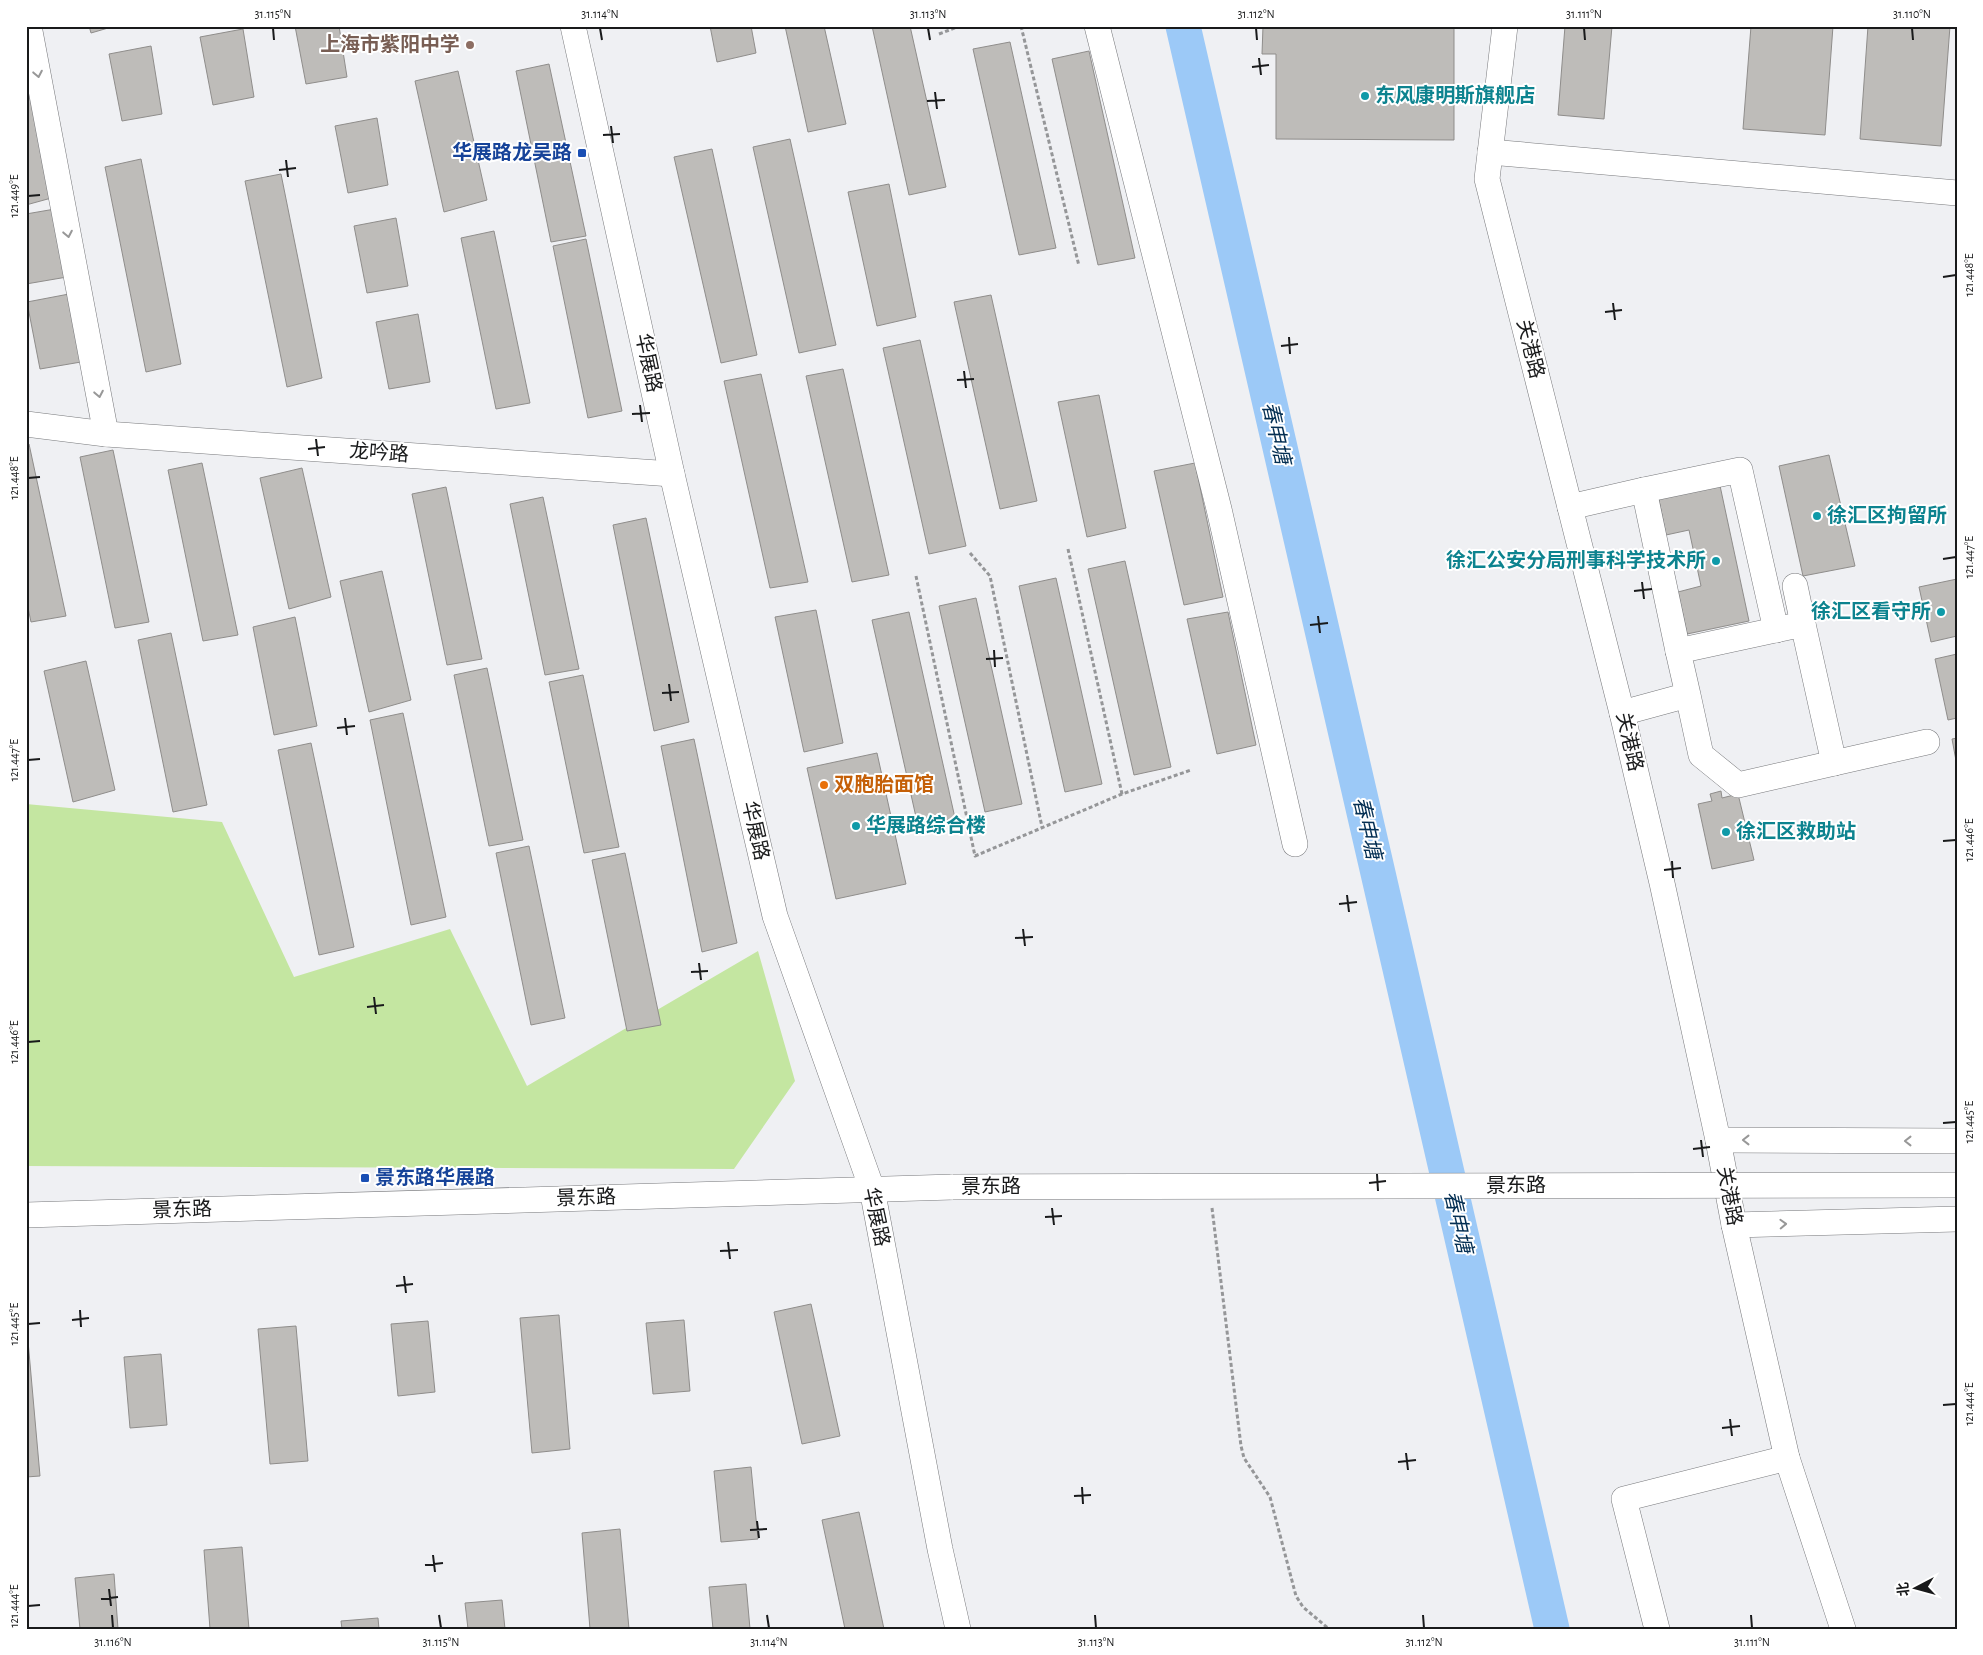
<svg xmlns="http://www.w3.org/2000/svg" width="1983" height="1655" font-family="'Alegreya Sans','Noto Sans SC',sans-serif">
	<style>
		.green { fill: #c4e6a1 }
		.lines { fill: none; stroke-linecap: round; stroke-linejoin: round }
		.river { stroke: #9cc9f7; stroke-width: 35 }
		.building { fill: #bebcb9; stroke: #8f8d8b }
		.minor-casing { stroke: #78797c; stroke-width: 26 }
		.path { stroke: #959698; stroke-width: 3; stroke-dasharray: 4 2.5; stroke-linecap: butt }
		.minor { stroke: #fff; stroke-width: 25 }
		.minor-bridge-casing { stroke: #78797c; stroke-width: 26; stroke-linecap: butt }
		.minor-bridge { stroke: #fff; stroke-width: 25 }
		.oneway { stroke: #989898 }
		.ticks { fill: none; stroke: #191a1b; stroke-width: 2 }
		.education-dot { fill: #8d6e63; stroke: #fff; stroke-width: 2 }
		.culture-dot { fill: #0f9aa8; stroke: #fff; stroke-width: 2 }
		.transit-dot { fill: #1a4fb4; stroke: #fff; stroke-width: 2 }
		.food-dot { fill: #e8710a; stroke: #fff; stroke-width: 2 }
		.labels { text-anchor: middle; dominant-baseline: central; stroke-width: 4; stroke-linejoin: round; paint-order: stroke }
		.education-label { font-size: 20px; font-weight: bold; fill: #785e54; stroke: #fff; text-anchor: end }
		.culture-label { font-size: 20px; font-weight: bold; fill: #0d838f; stroke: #fff; text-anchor: start }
		.transit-label { font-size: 20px; font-weight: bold; fill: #164399; stroke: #fff; text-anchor: end }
		.street-label { font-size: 20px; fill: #191a1b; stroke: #fff }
		.food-label { font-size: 20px; font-weight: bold; fill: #c56008; stroke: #fff; text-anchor: start }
		.water-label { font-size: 21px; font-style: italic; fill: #042f53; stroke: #fff }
		.neatline { fill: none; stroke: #191a1b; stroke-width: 2 }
		.ticks-label { font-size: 12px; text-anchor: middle; fill: #191a1b }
	</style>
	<rect width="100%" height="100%" fill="#eff0f3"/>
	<polygon class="green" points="26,804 222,822 294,977 450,929 527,1086 758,951 795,1081 734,1169 26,1166"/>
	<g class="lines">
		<polyline class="river" points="1183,26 1552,1629"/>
	</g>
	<g class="building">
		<polygon points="89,26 115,26 91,33"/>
		<polygon points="295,26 339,26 347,77 306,84"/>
		<polygon points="710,26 751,26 756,53 717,62"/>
		<polygon points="785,26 824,26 846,124 808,132"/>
		<polygon points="872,26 910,26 946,187 909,195"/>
		<polygon points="1263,26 1454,26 1454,140 1276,139 1276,54 1262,54"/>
		<polygon points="1565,26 1612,26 1604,119 1558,115"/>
		<polygon points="1751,26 1833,26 1825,135 1743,129"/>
		<polygon points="1868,26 1950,26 1941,146 1860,139"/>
		<polygon points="243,29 254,97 213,105 200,37"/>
		<polygon points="1010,42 1056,248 1019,255 973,49"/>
		<polygon points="151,46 162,114 122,121 109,54"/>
		<polygon points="1089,51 1135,258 1098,265 1052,59"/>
		<polygon points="549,64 586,236 551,242 516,71"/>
		<polygon points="26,70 55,197 26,205"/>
		<polygon points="458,71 487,200 444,212 415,81"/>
		<polygon points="377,118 388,185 348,193 335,126"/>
		<polygon points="790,139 836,345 799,353 753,147"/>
		<polygon points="712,149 757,355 721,363 674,157"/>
		<polygon points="141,159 181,364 146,372 105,167"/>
		<polygon points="281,174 322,378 287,387 245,181"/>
		<polygon points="889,184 916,317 877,326 848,192"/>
		<polygon points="55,209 67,277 26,284 26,214"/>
		<polygon points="396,218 408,286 367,293 354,226"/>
		<polygon points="494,231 530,403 496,409 461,238"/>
		<polygon points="586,239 622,411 588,418 553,246"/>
		<polygon points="69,294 81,362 40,369 27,302"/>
		<polygon points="991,295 1037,501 1000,509 954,302"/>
		<polygon points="418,314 430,382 389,389 376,322"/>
		<polygon points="920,340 966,546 929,554 883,348"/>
		<polygon points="843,369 889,575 852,582 806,376"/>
		<polygon points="761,374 808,582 770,588 724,381"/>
		<polygon points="1099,395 1126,528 1087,537 1058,402"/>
		<polygon points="26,444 29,444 66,616 31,622 26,598"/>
		<polygon points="113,450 149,622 115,628 80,457"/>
		<polygon points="1829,455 1855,566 1803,576 1779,466"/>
		<polygon points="202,463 238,635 203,641 168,470"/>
		<polygon points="1195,463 1223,597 1184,605 1154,471"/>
		<polygon points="302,468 331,597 289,609 260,478"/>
		<polygon points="1719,481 1749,621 1687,634 1678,592 1701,586 1689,530 1666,535 1658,495"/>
		<polygon points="446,487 482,659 447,665 412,494"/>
		<polygon points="543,497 579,669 545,675 510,504"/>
		<polygon points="646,518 689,722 654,731 613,525"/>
		<polygon points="1125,561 1171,767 1134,775 1088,569"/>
		<polygon points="382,571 411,700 369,712 340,581"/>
		<polygon points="1056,578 1102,784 1065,792 1019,586"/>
		<polygon points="1957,579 1957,636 1931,642 1919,587"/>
		<polygon points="976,598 1022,804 985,812 939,606"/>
		<polygon points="816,610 843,743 804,752 775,617"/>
		<polygon points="909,612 955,818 918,826 872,620"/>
		<polygon points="1228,612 1256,745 1217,754 1187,619"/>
		<polygon points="295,617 317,726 274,735 253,627"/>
		<polygon points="171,633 207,805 173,812 138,640"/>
		<polygon points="1957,654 1957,718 1948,720 1935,659"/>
		<polygon points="86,661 115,790 73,802 44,671"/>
		<polygon points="487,668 523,840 489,846 454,675"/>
		<polygon points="583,675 619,847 584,853 549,682"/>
		<polygon points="403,713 446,917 411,925 370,720"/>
		<polygon points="1957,738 1957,766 1952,739"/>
		<polygon points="694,739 737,943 702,952 661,746"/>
		<polygon points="311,743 354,947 319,955 278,750"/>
		<polygon points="877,753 906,884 836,899 807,768"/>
		<polygon points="1721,791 1722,798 1738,794 1754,860 1712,869 1698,804 1712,801 1710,794"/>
		<polygon points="529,846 565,1018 531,1025 496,853"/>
		<polygon points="625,853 661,1025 627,1031 592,860"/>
		<polygon points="811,1304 840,1436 802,1444 774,1312"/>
		<polygon points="559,1315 570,1449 532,1453 520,1318"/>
		<polygon points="684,1320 690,1391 653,1394 646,1323"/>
		<polygon points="428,1321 435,1392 398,1396 391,1324"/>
		<polygon points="296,1326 308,1461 270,1464 258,1329"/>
		<polygon points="28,1341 40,1476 26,1477 26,1342"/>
		<polygon points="161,1354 167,1425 130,1428 124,1357"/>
		<polygon points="751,1467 758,1539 721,1542 714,1471"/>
		<polygon points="859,1512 884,1629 845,1629 822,1520"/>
		<polygon points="620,1529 629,1629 590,1629 582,1533"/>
		<polygon points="242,1547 249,1629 210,1629 204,1550"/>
		<polygon points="114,1574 118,1629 80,1629 75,1578"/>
		<polygon points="746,1584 750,1629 713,1629 709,1587"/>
		<polygon points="502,1600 505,1629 468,1629 465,1603"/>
		<polygon points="378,1618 379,1629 342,1629 341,1621"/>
	</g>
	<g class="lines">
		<g class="minor-casing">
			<g id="minor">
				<polyline points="29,26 106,434"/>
				<polyline points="573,26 672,474 775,916 872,1189 940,1549 958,1629"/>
				<polyline points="1097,26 1219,509 1295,844"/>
				<polyline points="1505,26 1487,179 1622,713 1662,883 1718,1140 1734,1225 1787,1458 1843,1629"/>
				<polyline points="1490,152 1957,193"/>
				<polyline points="26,424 106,434 672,474"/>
				<polyline points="1644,490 1740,470 1776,630"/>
				<polyline points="1570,507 1644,490 1678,651"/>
				<polyline points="1795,586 1803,624"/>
				<polyline points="1622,713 1688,695 1701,755 1738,785 1834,763 1803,624 1678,651 1688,695"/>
				<polyline points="1834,763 1927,742"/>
				<polyline points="1718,1140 1957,1141"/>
				<polyline points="26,1215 953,1187"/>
				<polyline points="1734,1225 1957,1219"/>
				<polyline points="1657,1629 1624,1499 1787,1458"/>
			</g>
		</g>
		<g class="path">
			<polyline points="1021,26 1079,266"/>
			<polyline points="939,34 960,26"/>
			<polyline points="1068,549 1122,794"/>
			<polyline points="970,553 990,576 1042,827"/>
			<polyline points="916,576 975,856 1122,794 1191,770"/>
			<polyline points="1212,1208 1241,1446 1244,1458 1270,1497 1296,1596 1303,1607 1329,1629"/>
		</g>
		<use href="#minor" class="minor"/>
		<g class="minor-bridge-casing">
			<polyline id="minor-bridge" points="953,1187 1957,1185"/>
		</g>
		<use href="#minor-bridge" class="minor-bridge"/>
	</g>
	<defs><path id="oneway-chevron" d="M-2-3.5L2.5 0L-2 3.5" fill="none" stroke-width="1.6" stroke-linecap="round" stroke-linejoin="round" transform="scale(1.25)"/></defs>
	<g class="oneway">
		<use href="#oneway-chevron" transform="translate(38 74) rotate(79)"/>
		<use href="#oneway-chevron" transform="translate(68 234) rotate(79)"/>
		<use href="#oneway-chevron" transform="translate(99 394) rotate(79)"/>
		<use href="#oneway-chevron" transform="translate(1746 1140) rotate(-180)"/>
		<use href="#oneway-chevron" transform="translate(1908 1141) rotate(-180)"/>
		<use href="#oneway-chevron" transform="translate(1783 1224) rotate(-2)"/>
	</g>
	<path class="ticks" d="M273,28L274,40M600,28L602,40M928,28L930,40M1256,28L1257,40M1584,28L1585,40M1912,28L1913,40M1259,58L1261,75M1252,67L1269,65M935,92L937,109M927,101L945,100M611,126L613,143M603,135L620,134M286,160L288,177M279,170L296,168M28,196L40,195M1943,277L1956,275M1613,303L1615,320M1605,312L1622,310M1289,337L1290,354M1281,346L1298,344M964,371L966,388M957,380L974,379M640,405L642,422M632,414L650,413M316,439L318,456M308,449L325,447M28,478L40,477M1943,559L1956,557M1642,582L1644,599M1634,591L1652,589M1318,616L1320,633M1310,625L1328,623M994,650L995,667M986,659L1003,658M669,684L671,701M662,693L679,692M345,718L347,735M337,728L355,726M28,760L40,759M1943,841L1956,840M1672,861L1673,878M1664,870L1681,868M1347,895L1349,912M1339,904L1357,902M1023,929L1025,946M1015,938L1033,937M699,963L701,980M691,972L708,971M374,997L376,1014M367,1007L384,1005M28,1042L40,1041M1943,1123L1956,1122M1701,1140L1703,1157M1693,1149L1710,1147M1377,1174L1378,1191M1369,1183L1386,1181M1052,1208L1054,1225M1045,1217L1062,1216M728,1242L730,1259M720,1251L738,1250M404,1276L406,1293M396,1286L413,1284M80,1310L81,1327M72,1320L89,1318M28,1324L40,1323M1943,1405L1956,1404M1730,1419L1732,1436M1722,1428L1740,1426M1406,1453L1408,1470M1398,1462L1416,1460M1082,1487L1083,1504M1074,1496L1091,1495M757,1521L759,1538M750,1530L767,1529M433,1555L435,1572M425,1565L443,1563M109,1589L111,1606M101,1599L118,1597M28,1606L40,1605M112,1615L113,1628M439,1615L441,1628M767,1615L769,1628M1095,1615L1096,1628M1423,1615L1424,1628M1751,1615L1752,1628"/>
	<circle class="education-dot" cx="470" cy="45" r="5"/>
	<g class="culture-dot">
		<circle cx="1365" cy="96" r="5"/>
		<circle cx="1817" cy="516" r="5"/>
		<circle cx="1716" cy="561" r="5"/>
		<circle cx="1941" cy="612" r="5"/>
		<circle cx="856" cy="826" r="5"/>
		<circle cx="1726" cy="832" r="5"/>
	</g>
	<g class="transit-dot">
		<rect x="577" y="148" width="10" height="10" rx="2.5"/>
		<rect x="360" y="1173" width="10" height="10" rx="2.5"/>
	</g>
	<circle class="food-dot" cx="824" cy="785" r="5"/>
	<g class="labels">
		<g class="education-label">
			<text x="460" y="45">上海市紫阳中学</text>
		</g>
		<g class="culture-label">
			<text x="1375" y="96">东风康明斯旗舰店</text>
			<text x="1827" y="516">徐汇区拘留所</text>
			<text x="1706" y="561" text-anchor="end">徐汇公安分局刑事科学技术所</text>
			<text x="1931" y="612" text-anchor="end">徐汇区看守所</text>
			<text x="866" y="826">华展路综合楼</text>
			<text x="1736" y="832">徐汇区救助站</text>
		</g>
		<g class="transit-label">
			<text x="572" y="153">华展路龙吴路</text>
			<text x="375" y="1178" text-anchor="start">景东路华展路</text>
		</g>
		<g class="street-label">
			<text transform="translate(1530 349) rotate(76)">关港路</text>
			<text transform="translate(648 363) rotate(78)">华展路</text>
			<text transform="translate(379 453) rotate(4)">龙吟路</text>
			<text transform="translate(1629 742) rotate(77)">关港路</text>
			<text transform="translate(755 831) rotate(77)">华展路</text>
			<text x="1516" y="1186">景东路</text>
			<text x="991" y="1187">景东路</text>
			<text transform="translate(1729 1196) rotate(79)">关港路</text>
			<text transform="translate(586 1198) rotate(-2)">景东路</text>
			<text transform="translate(182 1210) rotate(-2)">景东路</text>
			<text transform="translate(876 1217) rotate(78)">华展路</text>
		</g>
		<g class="food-label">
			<text x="834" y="785">双胞胎面馆</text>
		</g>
		<g class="water-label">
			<text transform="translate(1276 433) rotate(77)">春申塘</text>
			<text transform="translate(1367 828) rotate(77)">春申塘</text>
			<text transform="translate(1458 1222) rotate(77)">春申塘</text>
		</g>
	</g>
	<rect width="1983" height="1655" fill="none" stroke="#ffffff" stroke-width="55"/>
	<g transform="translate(1916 1588) rotate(264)" stroke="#ffffff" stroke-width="4" paint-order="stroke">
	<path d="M0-4L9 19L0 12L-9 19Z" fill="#191a1b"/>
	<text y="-8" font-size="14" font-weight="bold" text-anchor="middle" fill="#191a1b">北</text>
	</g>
	<rect x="28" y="28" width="1928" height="1600" class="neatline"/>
	<g class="ticks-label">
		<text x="273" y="18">31.115°N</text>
		<text x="600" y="18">31.114°N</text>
		<text x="928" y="18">31.113°N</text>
		<text x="1256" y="18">31.112°N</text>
		<text x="1584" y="18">31.111°N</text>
		<text x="1912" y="18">31.110°N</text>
		<text transform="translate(14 196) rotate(-90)" y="4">121.449°E</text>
		<text transform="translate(1969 275) rotate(-90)" y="4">121.448°E</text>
		<text transform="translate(14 478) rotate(-90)" y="4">121.448°E</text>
		<text transform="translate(1969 557) rotate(-90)" y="4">121.447°E</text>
		<text transform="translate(14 760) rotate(-90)" y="4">121.447°E</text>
		<text transform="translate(1969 840) rotate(-90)" y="4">121.446°E</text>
		<text transform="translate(14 1042) rotate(-90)" y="4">121.446°E</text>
		<text transform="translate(1969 1122) rotate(-90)" y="4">121.445°E</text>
		<text transform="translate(14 1324) rotate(-90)" y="4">121.445°E</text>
		<text transform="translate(1969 1404) rotate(-90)" y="4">121.444°E</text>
		<text transform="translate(14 1606) rotate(-90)" y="4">121.444°E</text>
		<text x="113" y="1646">31.116°N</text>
		<text x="441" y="1646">31.115°N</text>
		<text x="769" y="1646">31.114°N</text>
		<text x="1096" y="1646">31.113°N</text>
		<text x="1424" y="1646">31.112°N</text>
		<text x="1752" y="1646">31.111°N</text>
	</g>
</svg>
